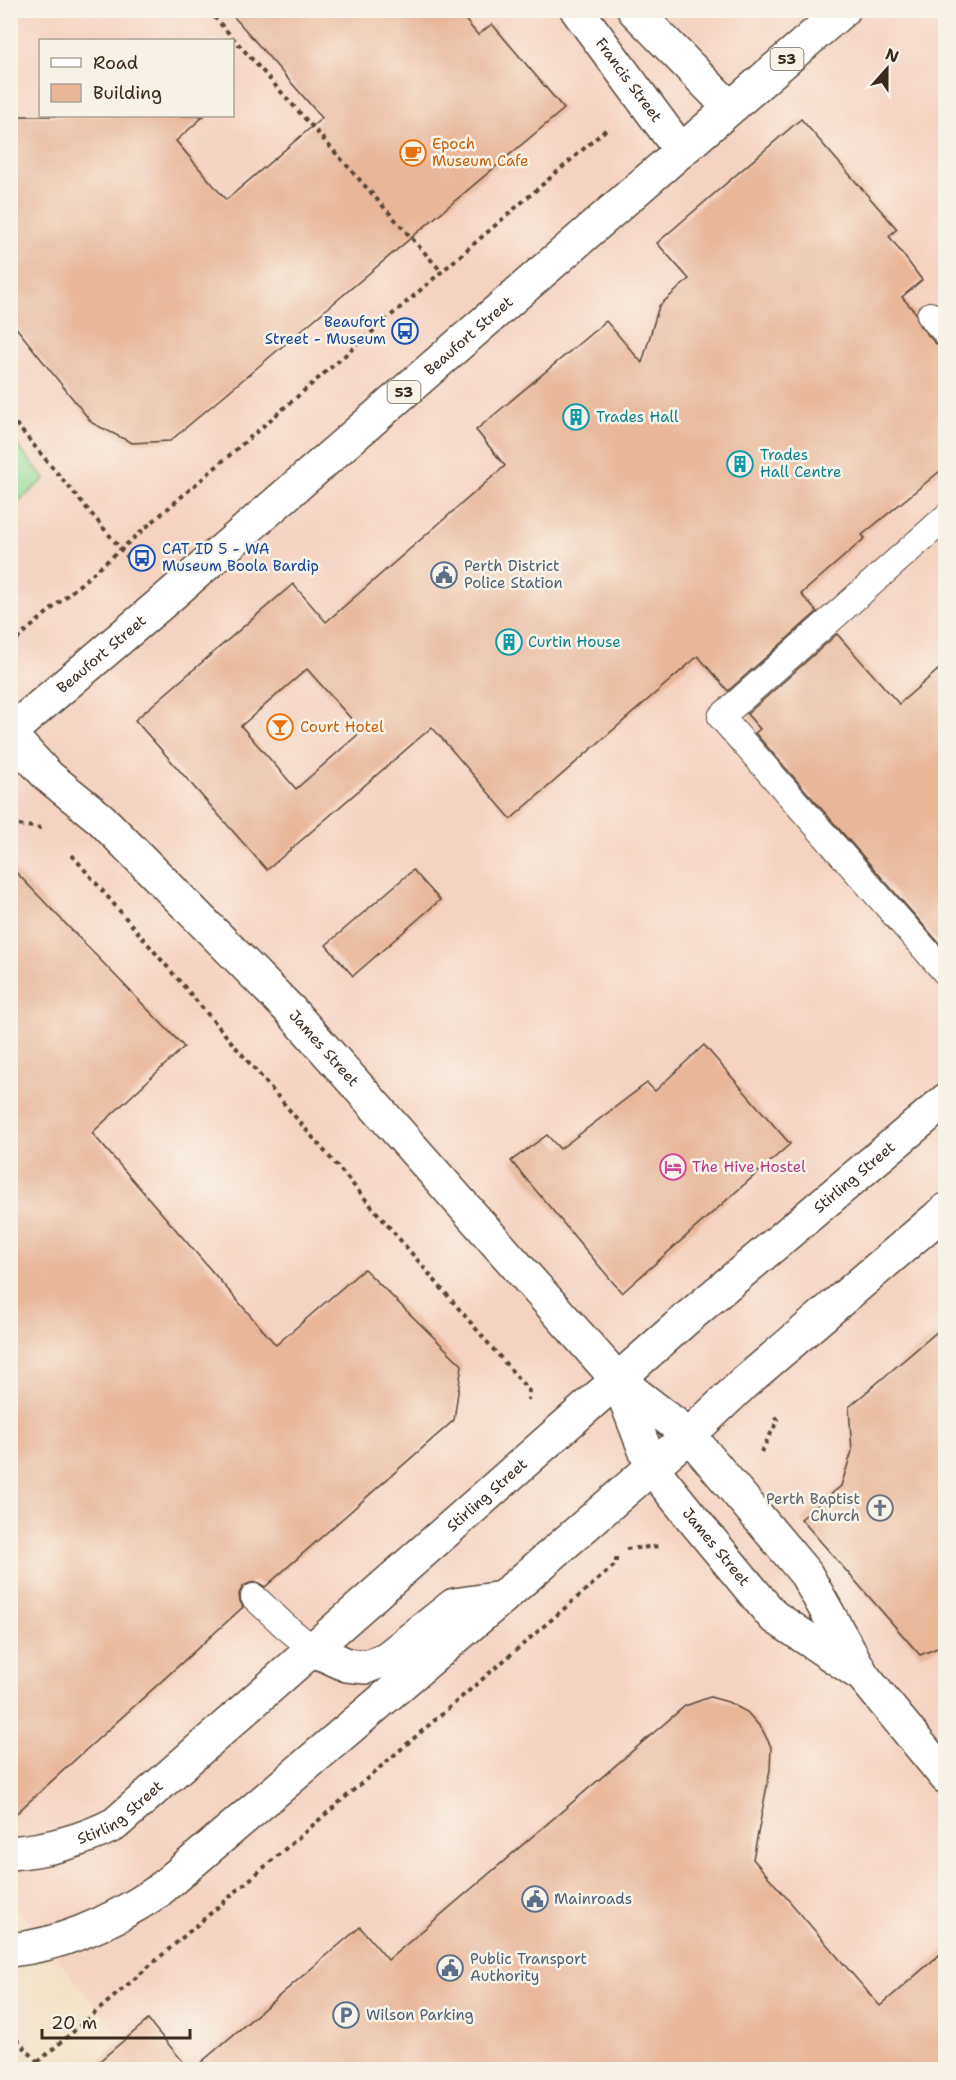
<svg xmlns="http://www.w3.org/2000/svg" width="956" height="2080" font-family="'Shantell Sans',sans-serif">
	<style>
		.built { fill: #f5d3c2; fill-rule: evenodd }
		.green { fill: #98de97; stroke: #6a845a; stroke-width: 1.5 }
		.building { fill: #e9b698; fill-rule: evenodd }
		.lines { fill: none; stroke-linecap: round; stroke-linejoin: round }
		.service-casing { stroke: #574638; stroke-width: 28 }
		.minor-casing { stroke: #574638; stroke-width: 36 }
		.tertiary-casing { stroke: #574638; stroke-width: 36 }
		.primary-casing { stroke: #574638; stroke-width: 36 }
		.path { stroke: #574638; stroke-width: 4; stroke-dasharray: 4.5 4.5; stroke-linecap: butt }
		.service { stroke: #fff; stroke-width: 26 }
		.minor { stroke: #fff; stroke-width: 33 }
		.tertiary { stroke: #fff; stroke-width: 33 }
		.primary { stroke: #fff; stroke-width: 33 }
		.labels { text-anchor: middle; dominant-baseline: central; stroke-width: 5; stroke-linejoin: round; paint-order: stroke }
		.shield { fill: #f7f3e8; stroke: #73665b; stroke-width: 1.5 }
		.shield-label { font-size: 14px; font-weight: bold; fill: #3b2a1e }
		.street-label { font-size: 15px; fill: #3b2a1e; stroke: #f7f3e8 }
		.food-label { font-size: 15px; fill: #c56008; stroke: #f7f3e8; text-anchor: start }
		.transit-label { font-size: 15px; fill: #164399; stroke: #f7f3e8; text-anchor: end }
		.culture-label { font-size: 15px; fill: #0d838f; stroke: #f7f3e8; text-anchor: start }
		.service-label { font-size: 15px; fill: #4e5e75; stroke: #f7f3e8; text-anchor: start }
		.hotel-label { font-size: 15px; fill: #b23c85; stroke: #f7f3e8; text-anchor: start }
		.worship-label { font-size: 15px; fill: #5b616d; stroke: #f7f3e8; text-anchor: end }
	</style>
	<rect width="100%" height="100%" fill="#f7f3e8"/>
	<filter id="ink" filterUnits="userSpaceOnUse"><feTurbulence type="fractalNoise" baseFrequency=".0167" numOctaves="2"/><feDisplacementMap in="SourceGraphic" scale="12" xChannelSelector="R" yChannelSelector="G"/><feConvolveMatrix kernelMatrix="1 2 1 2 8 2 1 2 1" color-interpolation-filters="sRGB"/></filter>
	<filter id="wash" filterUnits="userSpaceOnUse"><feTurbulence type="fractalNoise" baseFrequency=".008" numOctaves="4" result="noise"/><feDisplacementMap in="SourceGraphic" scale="24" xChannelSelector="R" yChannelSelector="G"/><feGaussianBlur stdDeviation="1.35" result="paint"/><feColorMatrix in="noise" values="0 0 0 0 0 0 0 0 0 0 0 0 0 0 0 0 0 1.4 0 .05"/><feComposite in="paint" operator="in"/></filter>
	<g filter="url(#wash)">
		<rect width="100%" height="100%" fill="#f3e2c8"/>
		<path class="built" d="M10,11H945V2069H147L11,1902ZM40,40H232V116H40Z"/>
		<polygon class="green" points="11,438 45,479 11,508 10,508"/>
		<g id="blocks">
			<g class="building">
				<polygon points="228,10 457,10 478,35 492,24 564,109 170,441 132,443 92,423 10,320 10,116 204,116 176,141 226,200 322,118"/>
				<path d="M801,119L897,229L889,236L922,280L902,297L916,313L919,325L935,343L945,349V467L862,535L865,538L801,594L817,612L728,691L698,656L511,819L432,727L267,870L135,720L293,584L326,622L505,466L476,430L606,321L642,363L659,306L689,279L657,243ZM307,669L362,731L296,789L241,726Z"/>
				<polygon points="837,634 899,704 945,664 945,950 755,733 760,729 747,714"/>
				<polygon points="10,866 184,1047 92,1133 276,1345 364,1269 462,1365 454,1420 265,1587 257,1582 250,1583 243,1586 239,1594 240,1601 243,1607 10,1819"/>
				<polygon points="413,870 440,900 353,976 326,945"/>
				<polygon points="704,1045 790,1144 622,1293 511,1161 547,1135 560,1149 647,1083 655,1091"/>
				<polygon points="945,1325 945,1645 920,1655 801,1519 841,1486 852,1451 849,1407"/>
				<polygon points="710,1697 728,1702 747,1712 762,1729 771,1747 770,1770 753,1859 880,2006 945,1950 945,2070 192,2070 360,1927 388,1960 685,1706"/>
				<polygon points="148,2020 190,2070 89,2070"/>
			</g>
		</g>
	</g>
	<g filter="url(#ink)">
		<use href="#blocks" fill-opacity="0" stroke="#574638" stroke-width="1.5"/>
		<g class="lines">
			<g class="service-casing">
				<g id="service">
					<polyline points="930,315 946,333"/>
					<polyline points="946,517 721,717 946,973"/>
					<polyline points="254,1597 285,1626 314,1650"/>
				</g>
			</g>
			<g class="minor-casing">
				<g id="minor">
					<path id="s1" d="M577,10L681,151"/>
					<polyline points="634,10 730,108"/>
					<path id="s2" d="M10,735L48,776L101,819L290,1010L618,1380L689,1435L806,1574L863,1676L946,1777"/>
					<path id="s3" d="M618,1380L652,1468L693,1519L773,1616L857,1672"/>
				</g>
			</g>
			<g class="tertiary-casing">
				<g id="tertiary">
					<polyline points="314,1650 347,1665 366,1667 386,1659 454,1605 502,1598"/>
					<path id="s4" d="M10,1853C48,1850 82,1841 115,1824L685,1320L946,1100"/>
					<path d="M10,1950C64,1945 113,1921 157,1892L502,1598L689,1435L744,1383L946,1210"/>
				</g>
			</g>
			<g class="primary-casing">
				<g id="primary">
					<path id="s5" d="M10,732L164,601L843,10"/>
				</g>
			</g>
			<g class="path">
				<polyline points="208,10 441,271"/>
				<polyline points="10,417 137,568"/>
				<polyline points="10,645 609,127"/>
				<polyline points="10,824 41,828"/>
				<polyline points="72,855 529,1391 528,1400"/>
				<polyline points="761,1452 778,1420 774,1415"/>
				<polyline points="626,1549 661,1546"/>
				<polyline points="10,2033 46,2070"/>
				<polyline points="38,2062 616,1564 616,1557"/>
			</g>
			<use href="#service" class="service"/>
			<use href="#minor" class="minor"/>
			<use href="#tertiary" class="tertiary"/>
			<use href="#primary" class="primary"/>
		</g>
	</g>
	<defs>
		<g id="cafe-ring" transform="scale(1.35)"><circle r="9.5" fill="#f7f3e8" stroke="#e8710a" stroke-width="1.5"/><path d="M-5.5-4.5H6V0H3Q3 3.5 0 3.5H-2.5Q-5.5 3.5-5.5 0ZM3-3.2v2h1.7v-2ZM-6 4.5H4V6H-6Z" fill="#e8710a"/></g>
		<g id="bus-ring" transform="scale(1.35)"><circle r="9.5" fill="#f7f3e8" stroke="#1a4fb4" stroke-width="1.5"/><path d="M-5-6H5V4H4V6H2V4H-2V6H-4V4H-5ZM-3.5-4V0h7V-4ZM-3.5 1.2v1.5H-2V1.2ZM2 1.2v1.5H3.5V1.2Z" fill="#1a4fb4"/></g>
		<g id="building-ring" transform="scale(1.35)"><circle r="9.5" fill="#f7f3e8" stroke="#0f9aa8" stroke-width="1.5"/><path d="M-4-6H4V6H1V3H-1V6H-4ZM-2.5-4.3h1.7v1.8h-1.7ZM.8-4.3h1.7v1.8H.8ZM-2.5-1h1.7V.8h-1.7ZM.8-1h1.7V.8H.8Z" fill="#0f9aa8"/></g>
		<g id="civic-ring" transform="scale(1.35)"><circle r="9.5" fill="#f7f3e8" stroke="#5c6f8a" stroke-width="1.5"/><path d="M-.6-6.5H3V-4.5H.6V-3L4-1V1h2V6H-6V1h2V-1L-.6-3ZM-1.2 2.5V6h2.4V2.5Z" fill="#5c6f8a"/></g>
		<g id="bar-ring" transform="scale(1.35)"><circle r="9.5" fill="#f7f3e8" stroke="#e8710a" stroke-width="1.5"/><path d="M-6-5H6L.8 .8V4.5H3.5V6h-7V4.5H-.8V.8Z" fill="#e8710a"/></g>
		<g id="hotel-ring" transform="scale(1.35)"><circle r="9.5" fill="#f7f3e8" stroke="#d1479c" stroke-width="1.5"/><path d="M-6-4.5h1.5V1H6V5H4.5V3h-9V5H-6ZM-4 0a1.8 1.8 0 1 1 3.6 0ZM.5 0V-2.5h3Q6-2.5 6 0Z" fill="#d1479c"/></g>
		<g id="church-ring" transform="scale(1.35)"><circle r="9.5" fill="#f7f3e8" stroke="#6b7280" stroke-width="1.5"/><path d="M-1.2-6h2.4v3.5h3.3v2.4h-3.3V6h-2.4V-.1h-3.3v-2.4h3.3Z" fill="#6b7280"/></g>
		<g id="parking-ring" transform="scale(1.35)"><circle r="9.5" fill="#f7f3e8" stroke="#5c6f8a" stroke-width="1.5"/><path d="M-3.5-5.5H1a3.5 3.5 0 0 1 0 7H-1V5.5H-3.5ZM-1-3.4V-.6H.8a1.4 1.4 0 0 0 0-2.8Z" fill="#5c6f8a"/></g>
	</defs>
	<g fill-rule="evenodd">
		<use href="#cafe-ring" x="413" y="153"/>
		<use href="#bus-ring" x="405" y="331"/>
		<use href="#building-ring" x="576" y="417"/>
		<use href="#building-ring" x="740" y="464"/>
		<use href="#bus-ring" x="142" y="558"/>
		<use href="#civic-ring" x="444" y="575"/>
		<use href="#building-ring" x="509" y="642"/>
		<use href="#bar-ring" x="280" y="727"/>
		<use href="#hotel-ring" x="673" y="1167"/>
		<use href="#church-ring" x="880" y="1508"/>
		<use href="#civic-ring" x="535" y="1899"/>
		<use href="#civic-ring" x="450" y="1968"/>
		<use href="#parking-ring" x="346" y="2015"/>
	</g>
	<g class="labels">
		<g class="shield">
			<rect x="770.5" y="48" width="33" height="22" rx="4.5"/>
			<rect x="387.5" y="381" width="33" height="22" rx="4.5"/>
		</g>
		<g class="shield-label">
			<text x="787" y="59">53</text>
			<text x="404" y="392">53</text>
		</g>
		<g class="street-label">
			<text stroke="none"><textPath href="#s1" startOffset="87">Francis Street</textPath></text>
			<text stroke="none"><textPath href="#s5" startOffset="606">Beaufort Street</textPath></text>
			<text stroke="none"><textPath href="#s5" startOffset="120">Beaufort Street</textPath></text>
			<text stroke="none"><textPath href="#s2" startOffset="444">James Street</textPath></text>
			<text stroke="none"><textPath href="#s4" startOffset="1092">Stirling Street</textPath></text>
			<text stroke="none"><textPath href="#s4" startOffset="606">Stirling Street</textPath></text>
			<text stroke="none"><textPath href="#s3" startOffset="196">James Street</textPath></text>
			<text stroke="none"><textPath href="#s4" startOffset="120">Stirling Street</textPath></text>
		</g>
		<g class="food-label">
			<text x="432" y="144">Epoch<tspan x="432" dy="17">Museum Cafe</tspan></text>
			<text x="300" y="727">Court Hotel</text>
		</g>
		<g class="transit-label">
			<text x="386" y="322">Beaufort<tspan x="386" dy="17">Street - Museum</tspan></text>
			<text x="162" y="549" text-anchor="start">CAT ID 5 - WA<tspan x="162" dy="17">Museum Boola Bardip</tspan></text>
		</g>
		<g class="culture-label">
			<text x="596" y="417">Trades Hall</text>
			<text x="760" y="455">Trades<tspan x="760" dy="17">Hall Centre</tspan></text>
			<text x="528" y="642">Curtin House</text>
		</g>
		<g class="service-label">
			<text x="464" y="566">Perth District<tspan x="464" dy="17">Police Station</tspan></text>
			<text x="554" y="1899">Mainroads</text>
			<text x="470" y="1959">Public Transport<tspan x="470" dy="17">Authority</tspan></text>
			<text x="366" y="2015">Wilson Parking</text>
		</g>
		<g class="hotel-label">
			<text x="692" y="1167">The Hive Hostel</text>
		</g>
		<g class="worship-label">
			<text x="860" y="1499">Perth Baptist<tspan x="860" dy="17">Church</tspan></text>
		</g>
	</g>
	<rect width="956" height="2080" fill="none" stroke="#f7f3e8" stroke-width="36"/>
	<rect x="39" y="39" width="195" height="78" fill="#f7f3e8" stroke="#aca397" stroke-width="1.5"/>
	<rect x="51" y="58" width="30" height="9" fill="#ffffff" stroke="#aca397" stroke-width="1.5"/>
	<text x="93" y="69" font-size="18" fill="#3b2a1e">Road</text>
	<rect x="51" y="84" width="30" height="18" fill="#e9b698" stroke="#aca397" stroke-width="1.5"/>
	<text x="93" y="99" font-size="18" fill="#3b2a1e">Building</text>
	<g transform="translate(887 69) rotate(21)" stroke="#f7f3e8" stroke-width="4.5" paint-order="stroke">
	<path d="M0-4.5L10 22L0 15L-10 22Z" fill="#3b2a1e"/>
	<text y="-9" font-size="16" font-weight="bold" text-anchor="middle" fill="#3b2a1e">N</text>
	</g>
	<path d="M42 2029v9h148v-9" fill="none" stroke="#3b2a1e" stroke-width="3"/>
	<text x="51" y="2029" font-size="18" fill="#3b2a1e" stroke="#f7f3e8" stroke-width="4.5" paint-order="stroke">20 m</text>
</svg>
